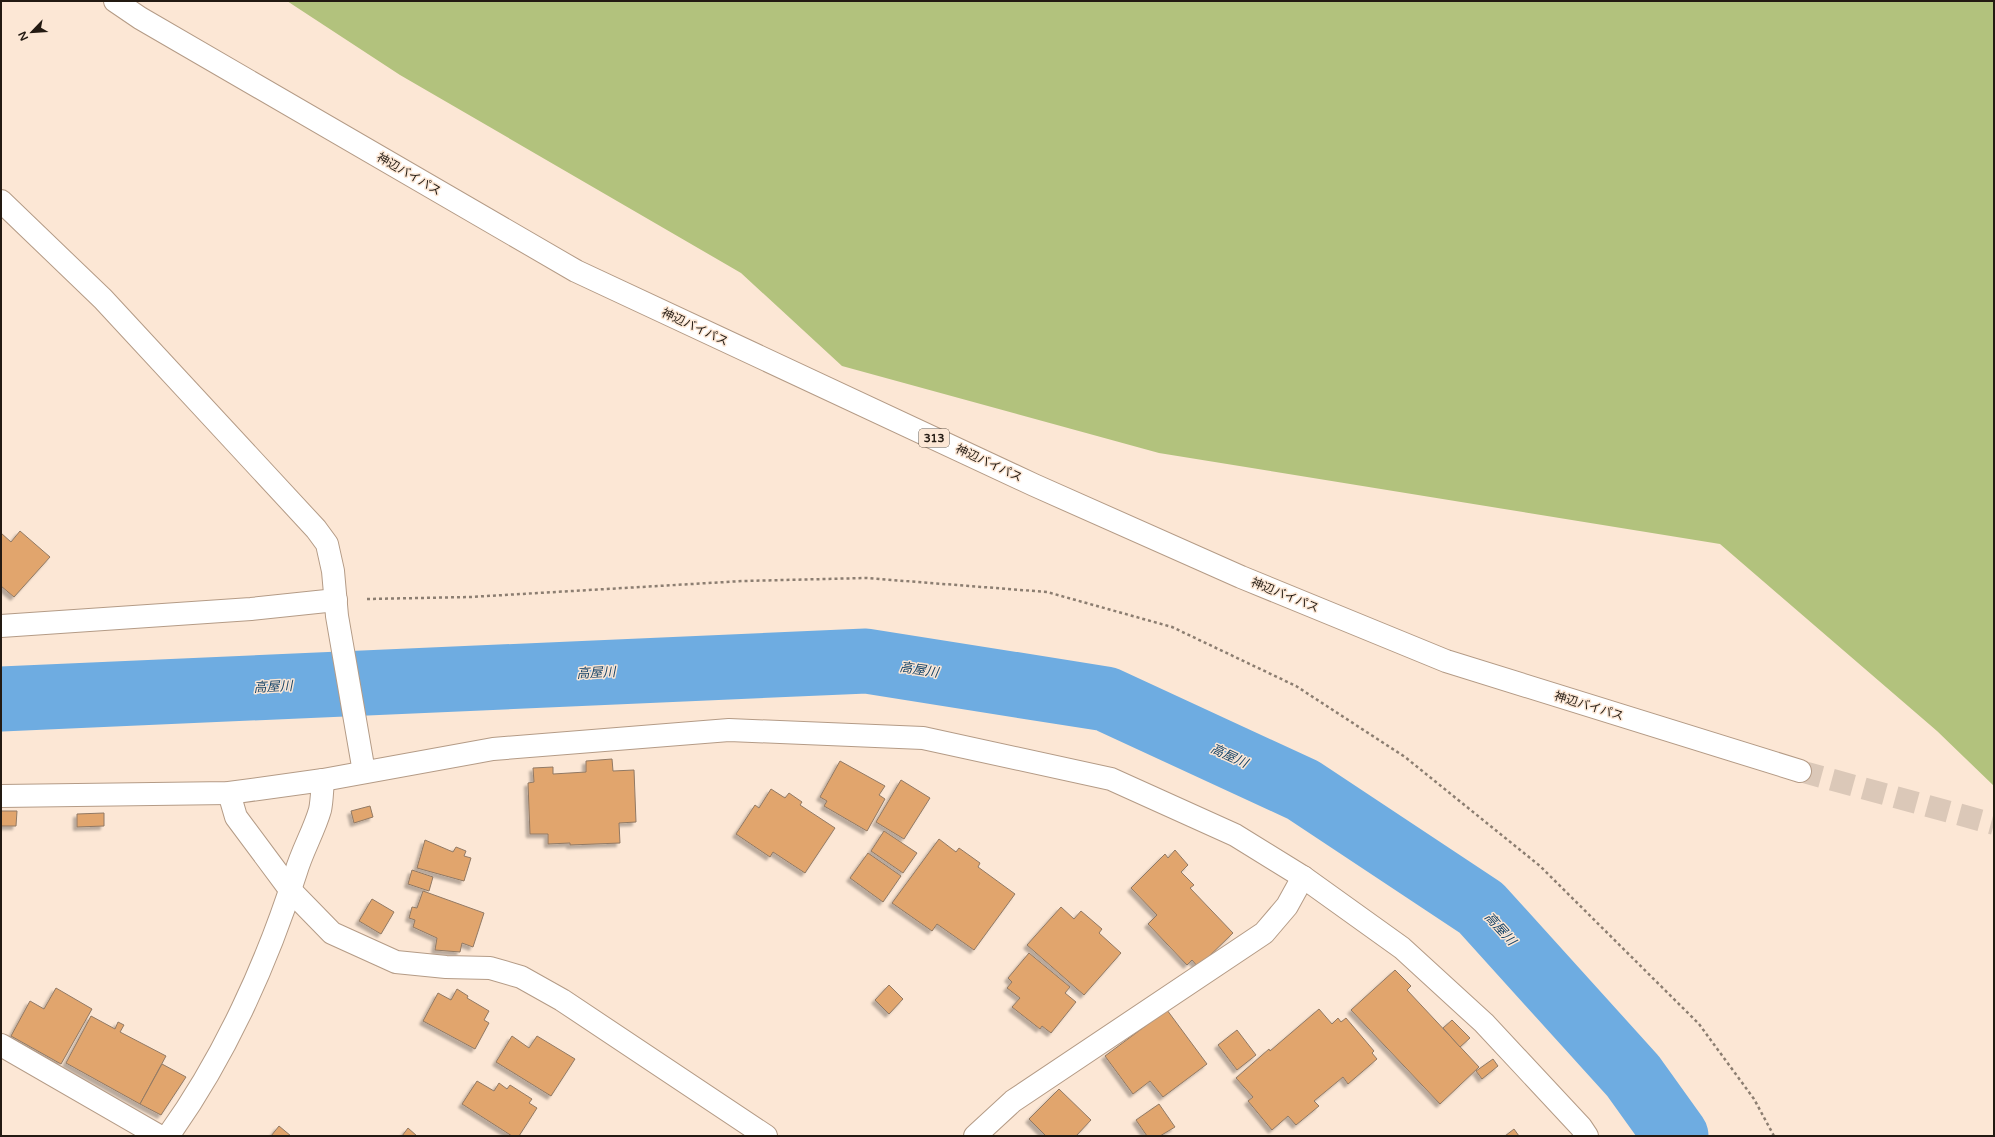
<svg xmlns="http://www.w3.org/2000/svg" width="1995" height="1137" font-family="'Varela Round','Noto Sans JP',sans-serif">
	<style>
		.green { fill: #b2c27d }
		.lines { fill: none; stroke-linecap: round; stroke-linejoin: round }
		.river { stroke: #6eace1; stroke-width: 65 }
		.building { fill: #e1a56d; stroke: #917964; filter: url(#shadow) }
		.highway-tunnel { stroke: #dbc8b8; stroke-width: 22; stroke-dasharray: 22 11; stroke-linecap: butt }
		.minor-casing { stroke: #b49b86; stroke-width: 24 }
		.highway-casing { stroke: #b49b86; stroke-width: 24 }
		.path { stroke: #8c7e71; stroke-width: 2.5; stroke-dasharray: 3 3; stroke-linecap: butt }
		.minor { stroke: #fff; stroke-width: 22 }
		.highway { stroke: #fff; stroke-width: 22 }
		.labels { text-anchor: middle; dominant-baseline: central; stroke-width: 3; stroke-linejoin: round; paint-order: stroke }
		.shield { fill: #fce7d5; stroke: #64584c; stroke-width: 1 }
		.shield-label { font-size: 11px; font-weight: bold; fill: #231a12 }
		.street-label { font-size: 12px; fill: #231a12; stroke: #fce7d5 }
		.water-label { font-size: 13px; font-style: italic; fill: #164468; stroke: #fce7d5 }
	</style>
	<defs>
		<filter id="shadow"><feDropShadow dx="-3.5" dy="3.5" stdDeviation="1" flood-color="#0004"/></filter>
	</defs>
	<rect width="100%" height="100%" fill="#fce7d5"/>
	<polygon class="green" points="287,1 1994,1 1994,786 1937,731 1720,544 1159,453 842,366 741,273 400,75"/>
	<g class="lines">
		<polyline class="river" points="1,699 866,661 1106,699 1303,790 1481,908 1633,1076 1676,1136"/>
	</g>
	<g class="building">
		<polygon points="20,531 50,557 14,597 1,586 1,533 11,542"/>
		<polygon points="612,759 613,771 634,770 636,822 619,823 620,843 570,845 570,843 548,844 548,834 530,834 528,783 534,782 533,768 553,767 553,774 586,772 586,761"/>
		<polygon points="840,761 885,786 879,795 885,799 867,831 824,806 827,801 820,797"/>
		<polygon points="901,780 930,798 904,839 876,822"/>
		<polygon points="771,789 785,798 789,793 802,802 800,805 835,828 805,873 773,852 770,857 736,834 755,805 759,808"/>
		<polygon points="370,806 373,817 354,823 351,811"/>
		<polygon points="1,811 17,811 16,826 1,826"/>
		<polygon points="104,813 104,826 77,827 77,814"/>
		<polygon points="884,831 917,853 903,873 871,851"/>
		<polygon points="939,839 956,852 959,848 980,863 978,867 1015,894 974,950 937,924 932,931 892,903"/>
		<polygon points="425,840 453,852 456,847 466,851 464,856 471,858 464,881 417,868"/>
		<polygon points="1175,850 1188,865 1181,872 1194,885 1190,888 1233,933 1198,967 1192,960 1187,965 1148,924 1157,915 1131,888 1165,854 1168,858"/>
		<polygon points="868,853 901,876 883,902 850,878"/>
		<polygon points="412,870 433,877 429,891 408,884"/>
		<polygon points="423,891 484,913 473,947 462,943 460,952 435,950 437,938 413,927 415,920 409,918 412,907 417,908"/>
		<polygon points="372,899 394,912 381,934 359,921"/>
		<polygon points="1061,907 1074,919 1081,911 1102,929 1099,933 1121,953 1084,995 1027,945"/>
		<polygon points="1029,953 1070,987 1065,993 1076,1002 1051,1033 1042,1026 1040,1029 1012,1007 1020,998 1007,988 1012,982 1008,978"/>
		<polygon points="1395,970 1411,986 1407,990 1479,1067 1440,1104 1351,1010"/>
		<polygon points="889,985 903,999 889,1014 875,1000"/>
		<polygon points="56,988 92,1009 61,1064 11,1036 30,1001 44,1009"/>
		<polygon points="457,989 468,996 467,998 489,1011 484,1020 489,1023 475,1049 423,1021 438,993 451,1000"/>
		<polygon points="1319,1009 1332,1024 1338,1018 1341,1022 1346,1018 1374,1051 1372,1053 1377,1059 1348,1084 1343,1077 1314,1101 1319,1106 1296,1125 1288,1116 1272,1130 1248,1101 1253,1097 1236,1078 1269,1049 1270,1051"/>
		<polygon points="1167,1010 1207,1064 1163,1097 1150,1081 1133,1094 1105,1056"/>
		<polygon points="91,1016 115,1029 118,1022 124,1025 120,1032 166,1056 140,1104 66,1063"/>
		<polygon points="1452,1020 1470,1038 1460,1047 1443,1028"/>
		<polygon points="1237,1030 1256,1055 1237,1070 1218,1045"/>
		<polygon points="512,1036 529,1048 537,1036 575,1059 551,1096 496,1062"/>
		<polygon points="1493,1059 1498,1066 1482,1079 1476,1071"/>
		<polygon points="162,1064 186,1077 161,1115 140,1104"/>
		<polygon points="477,1081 494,1091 499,1083 507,1089 510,1085 532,1099 529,1103 537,1108 519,1136 512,1136 462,1104"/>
		<polygon points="1059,1089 1091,1120 1076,1136 1046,1136 1029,1119"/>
		<polygon points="1159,1104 1175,1127 1160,1136 1147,1136 1136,1120"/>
		<polygon points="279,1126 291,1136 271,1136"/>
		<polygon points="408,1128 417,1136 402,1136"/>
		<polygon points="1514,1129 1519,1136 1505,1136"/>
	</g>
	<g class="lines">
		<polyline class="highway-tunnel" points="1800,771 1994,824"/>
		<g class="minor-casing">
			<g id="minor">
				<polyline points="1,201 103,299 316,529 327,544 333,571 337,616 364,772"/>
				<polyline points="1,626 251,609 336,600"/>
				<polyline points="229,793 236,817 291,891 332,933 396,962 446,967 490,968 521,977 562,1000 766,1136"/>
				<polyline points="1,796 229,793 323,780 493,749 729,730 923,738 1111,779 1235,835 1303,877 1402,948 1484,1023 1581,1127 1587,1136"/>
				<polyline points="1,1045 159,1136"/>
				<path d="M168,1136C224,1058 267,964 296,872C302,851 314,831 320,810C322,801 322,790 323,780"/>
				<polyline points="975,1136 1013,1101 1264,933 1287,906 1303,877"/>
			</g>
		</g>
		<g class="highway-casing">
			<polyline id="highway" points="115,1 140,18 576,271 1034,485 1241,577 1446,661 1800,771"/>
		</g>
		<polyline class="path" points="367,599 470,597 743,581 866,578 1047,592 1172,627 1296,686 1405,757 1540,866 1699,1024 1754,1099 1774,1136"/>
		<use href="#minor" class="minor"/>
		<use href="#highway" class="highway"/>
	</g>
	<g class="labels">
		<rect class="shield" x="919" y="429" width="30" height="18" rx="3"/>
		<g class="shield-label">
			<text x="934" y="438">313</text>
		</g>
		<g class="street-label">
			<text transform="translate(409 174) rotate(30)">神辺バイパス</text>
			<text transform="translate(695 327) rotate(25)">神辺バイパス</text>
			<text transform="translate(989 463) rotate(25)">神辺バイパス</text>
			<text transform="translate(1285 595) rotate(22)">神辺バイパス</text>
			<text transform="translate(1589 706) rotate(17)">神辺バイパス</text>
		</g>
		<g class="water-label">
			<text transform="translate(919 670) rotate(9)">高屋川</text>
			<text transform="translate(596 673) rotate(-3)">高屋川</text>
			<text transform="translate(273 687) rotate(-3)">高屋川</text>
			<text transform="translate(1229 756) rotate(25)">高屋川</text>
			<text transform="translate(1500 929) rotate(48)">高屋川</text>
		</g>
	</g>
	<rect width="1995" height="1137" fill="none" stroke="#231a12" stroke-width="4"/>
	<g transform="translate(32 32) rotate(245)" stroke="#fce7d5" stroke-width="3" paint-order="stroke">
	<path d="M0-3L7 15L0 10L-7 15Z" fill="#231a12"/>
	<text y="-6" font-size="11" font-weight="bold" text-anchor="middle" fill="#231a12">N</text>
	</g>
</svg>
